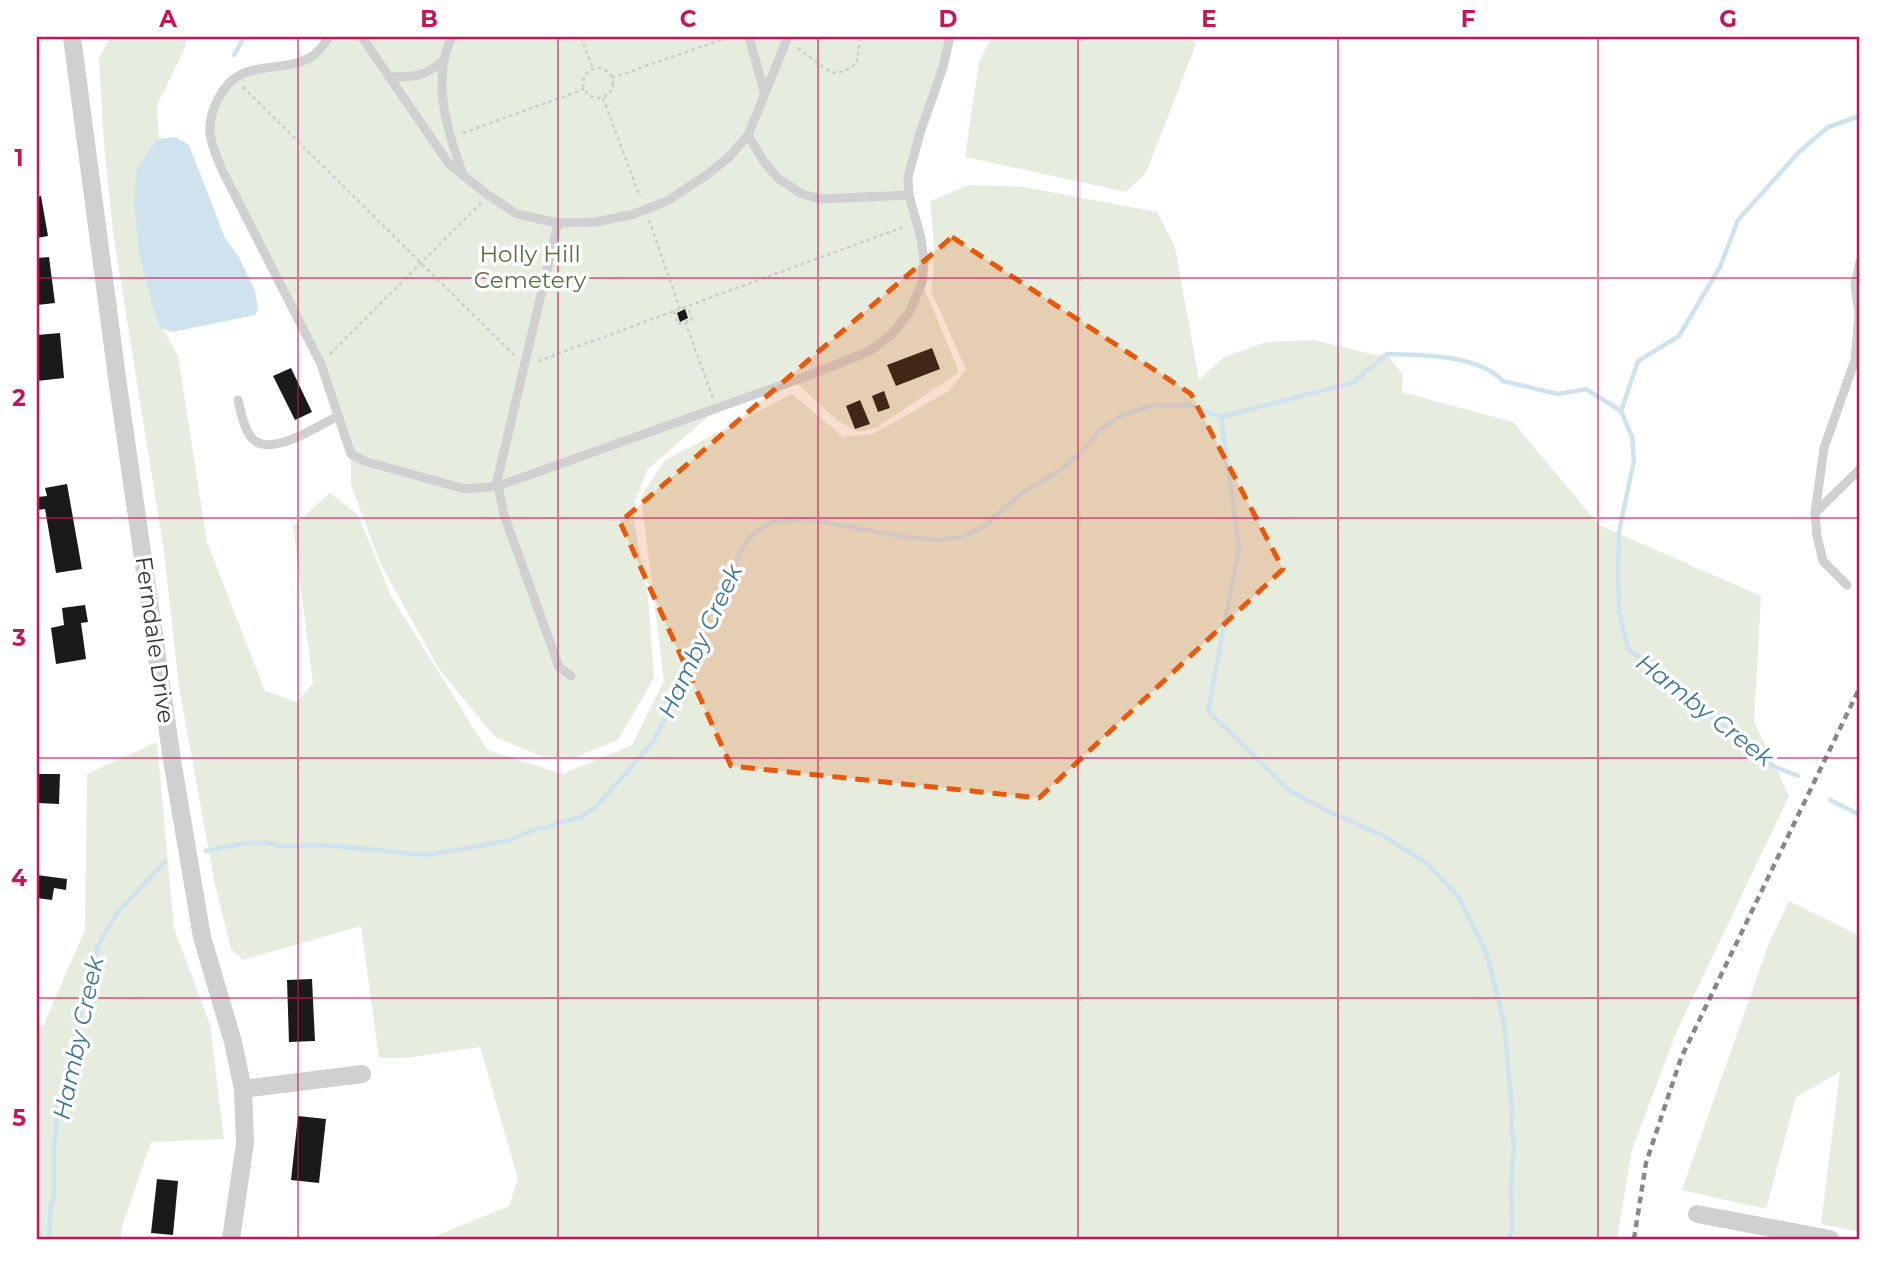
<svg xmlns="http://www.w3.org/2000/svg" width="1897" height="1276" font-family="Montserrat,sans-serif">
	<style>
		.green { fill: #e6ecde }
		.water { fill: #cee3ee }
		.lines { fill: none; stroke-linecap: round; stroke-linejoin: round }
		.stream { stroke: #cee3ee; stroke-width: 4.5 }
		.building { fill: #1a1a1a }
		.path { stroke: #cdcdcd; stroke-width: 2.5; stroke-dasharray: 3.5 3.5; stroke-linecap: butt }
		.service { stroke: #d0d0d0; stroke-width: 9 }
		.minor { stroke: #d0d0d0; stroke-width: 18 }
		.rail { stroke: #888; stroke-width: 4.5; stroke-dasharray: 7 5; stroke-linecap: butt }
		.marked { fill: #e8590c; fill-opacity: 0.2; stroke: #e8590c; stroke-width: 5; stroke-dasharray: 14 9; stroke-linejoin: round }
		.grid { fill: none; stroke: #c2185b; stroke-width: 2; stroke-opacity: 0.55 }
		.labels { text-anchor: middle; dominant-baseline: central; stroke-width: 7; stroke-linejoin: round; paint-order: stroke }
		.park-label { font-size: 23px; fill: #586f3f; stroke: #fff }
		.street-label { font-size: 23px; fill: #333; stroke: #fff }
		.water-label { font-size: 24px; font-style: italic; fill: #3f7896; stroke: #fff }
		.neatline { fill: none; stroke: #c2185b; stroke-width: 2.5 }
		.grid-label { font-size: 23px; text-anchor: middle; font-weight: bold; fill: #c2185b }
	</style>
	<rect width="100%" height="100%" fill="#fff"/>
	<g class="green">
		<path d="M111,37H187L185,48L157,105L159,139L150,148L134,205L139,254L154,313L178,356L207,542L265,691L297,702L313,683L293,526L330,493L358,515L391,596L487,750L563,774L632,745L664,681L641,496L665,460L792,394L843,437L873,434L949,391L966,369L931,291C937,261 933,231 930,201L969,185L1024,187L1157,212L1175,247L1199,380L1224,357L1266,342L1313,340L1375,355L1387,354L1403,375L1402,392L1513,422L1599,525L1761,596L1754,721L1789,796L1676,1033L1632,1150L1617,1239H428L509,1206L518,1179L480,1047L407,1058H379L361,926L243,960L231,949L215,885L179,687L164,552L113,232L104,144L99,57Z"/>
		<polygon points="329,37 950,37 908,177 915,215 922,283 959,372 878,427 858,432 837,420 794,381 717,409 647,470 632,511 648,597 654,678 618,740 573,758 541,756 495,737 439,669 381,565 351,485 351,454 334,399 222,170 209,122 233,78 311,57"/>
		<polygon points="991,37 1189,37 1196,44 1146,173 1126,192 965,157 979,63"/>
		<polygon points="157,742 174,928 210,1025 224,1139 151,1142 122,1227 121,1239 37,1239 37,1027 43,1026 85,930 87,774"/>
		<polygon points="1789,901 1860,936 1860,1232 1821,1224 1840,1072 1796,1097 1766,1209 1682,1190 1769,943"/>
	</g>
	<polygon class="water" points="176,137 189,145 225,238 239,257 255,291 258,309 255,315 173,332 161,328 154,313 139,254 134,205 136,172 150,148 159,139"/>
	<g class="lines">
		<g class="stream">
			<polyline points="234,55 244,37"/>
			<polyline points="1621,411 1638,361 1679,336 1720,267 1738,220 1799,152 1828,127 1860,116"/>
			<polyline points="1221,417 1239,548 1208,711 1291,792 1334,814 1386,837 1428,864 1459,898 1487,955 1504,1023 1512,1109 1511,1131 1514,1143 1511,1188 1512,1228 1509,1239"/>
			<polyline points="1830,800 1860,815"/>
			<path d="M206,851L245,843H268L279,846L325,845L427,855L507,841L539,828H546L558,823L581,817L595,808L653,742L676,697L685,668L692,657L699,634L716,600L719,589L725,583L745,543L755,532L773,522L806,519L911,538L940,540L962,537L984,526L1022,493L1062,469L1085,448L1098,431L1122,415L1154,405H1189L1221,417L1352,383L1387,354C1422,355 1476,354 1503,381L1558,394L1586,389L1621,411L1632,437L1634,460L1619,532L1618,573L1619,612L1628,649L1773,766L1798,776"/>
			<polyline points="49,1239 51,1203 54,1198 54,1147 59,1101 97,948 116,914 165,862"/>
		</g>
	</g>
	<g class="building">
		<polygon points="41,196 48,236 37,238 37,197"/>
		<polygon points="49,257 55,303 37,305 37,258"/>
		<polygon points="685,309 688,318 680,322 677,313"/>
		<polygon points="60,333 64,378 37,381 37,335"/>
		<polygon points="932,348 940,369 896,386 887,365"/>
		<polygon points="291,368 312,412 295,420 273,376"/>
		<polygon points="884,391 890,408 878,412 872,396"/>
		<polygon points="860,400 870,424 855,429 846,406"/>
		<polygon points="67,484 82,569 56,573 45,509 37,510 37,497 47,496 45,488"/>
		<polygon points="85,605 88,622 81,623 86,659 56,664 51,628 64,625 62,608"/>
		<polygon points="37,774 60,774 59,804 37,803"/>
		<polygon points="37,875 67,879 66,890 54,888 52,900 37,898"/>
		<polygon points="312,979 315,1041 289,1042 287,980"/>
		<polygon points="298,1116 326,1119 319,1183 291,1180"/>
		<polygon points="157,1179 178,1181 173,1235 151,1233"/>
	</g>
	<g class="lines">
		<g class="path">
			<polyline points="581,37 593,69"/>
			<path d="M798,48L829,71C839,76 848,69 857,63L860,37"/>
			<circle cx="598" cy="83" r="15"/>
			<polyline points="612,78 729,37"/>
			<polyline points="243,87 515,356"/>
			<polyline points="603,98 640,197"/>
			<polyline points="463,133 584,89"/>
			<polyline points="649,220 680,309"/>
			<polyline points="674,311 678,324 692,320 688,307"/>
			<polyline points="685,322 713,398"/>
			<polyline points="330,354 481,203"/>
			<polyline points="538,361 906,226"/>
		</g>
		<g class="service">
			<path d="M329,37C324,44 319,52 311,57C278,76 240,55 218,99C203,128 211,143 222,170L321,364L351,454L364,461L465,489L498,486L807,376L870,351L892,334L910,311L922,283L924,261L921,238L909,195L908,177L920,133L943,67L950,37"/>
			<polyline points="362,37 449,164 488,195 517,214 558,223 595,222 631,215 667,201 708,174 730,156 748,135 788,37"/>
			<path d="M452,37C431,79 447,130 462,172"/>
			<polyline points="749,37 764,91"/>
			<path d="M390,77C415,77 425,77 444,60"/>
			<polyline points="748,135 764,162 778,178 802,194 820,199 909,195"/>
			<polyline points="558,223 497,481 504,515 559,667 571,676"/>
			<path d="M238,400C241,411 243,427 251,437C268,460 319,425 338,416"/>
			<polyline points="1815,513 1860,469"/>
			<polyline points="1847,585 1823,561 1817,536 1815,513 1824,448 1855,360 1859,315 1855,285 1860,261"/>
		</g>
		<g class="minor">
			<polyline points="72,37 118,385 172,760 202,937 233,1042 243,1089 245,1143 231,1239"/>
			<polyline points="243,1089 362,1074"/>
			<polyline points="1697,1214 1830,1239"/>
		</g>
		<polyline class="rail" points="1634,1239 1646,1163 1681,1058 1860,687"/>
	</g>
	<path class="marked" d="M952,237L1191,394L1283,569L1039,798L731,766L620,522Z"/>
	<path class="grid" d="M298,37V1239M558,37V1239M818,37V1239M1078,37V1239M1338,37V1239M1598,37V1239M37,278H1860M37,518H1860M37,758H1860M37,998H1860"/>
	<g class="labels">
		<g class="park-label">
			<text x="530" y="254">Holly Hill<tspan x="530" dy="26">Cemetery</tspan></text>
		</g>
		<g class="street-label">
			<text transform="translate(155 640) rotate(82)">Ferndale Drive</text>
		</g>
		<g class="water-label">
			<text transform="translate(700 641) rotate(-65)">Hamby Creek</text>
			<text transform="translate(1705 710) rotate(38)">Hamby Creek</text>
			<text transform="translate(78 1038) rotate(-78)">Hamby Creek</text>
		</g>
	</g>
	<rect width="1897" height="1276" fill="none" stroke="#ffffff" stroke-width="77"/>
	<rect x="38" y="38" width="1820" height="1200" class="neatline"/>
	<g class="grid-label">
		<text x="168" y="27">A</text>
		<text x="429" y="27">B</text>
		<text x="688" y="27">C</text>
		<text x="948" y="27">D</text>
		<text x="1209" y="27">E</text>
		<text x="1468" y="27">F</text>
		<text x="1728" y="27">G</text>
		<text x="19" y="166">1</text>
		<text x="19" y="406">2</text>
		<text x="19" y="646">3</text>
		<text x="19" y="886">4</text>
		<text x="19" y="1126">5</text>
	</g>
</svg>
